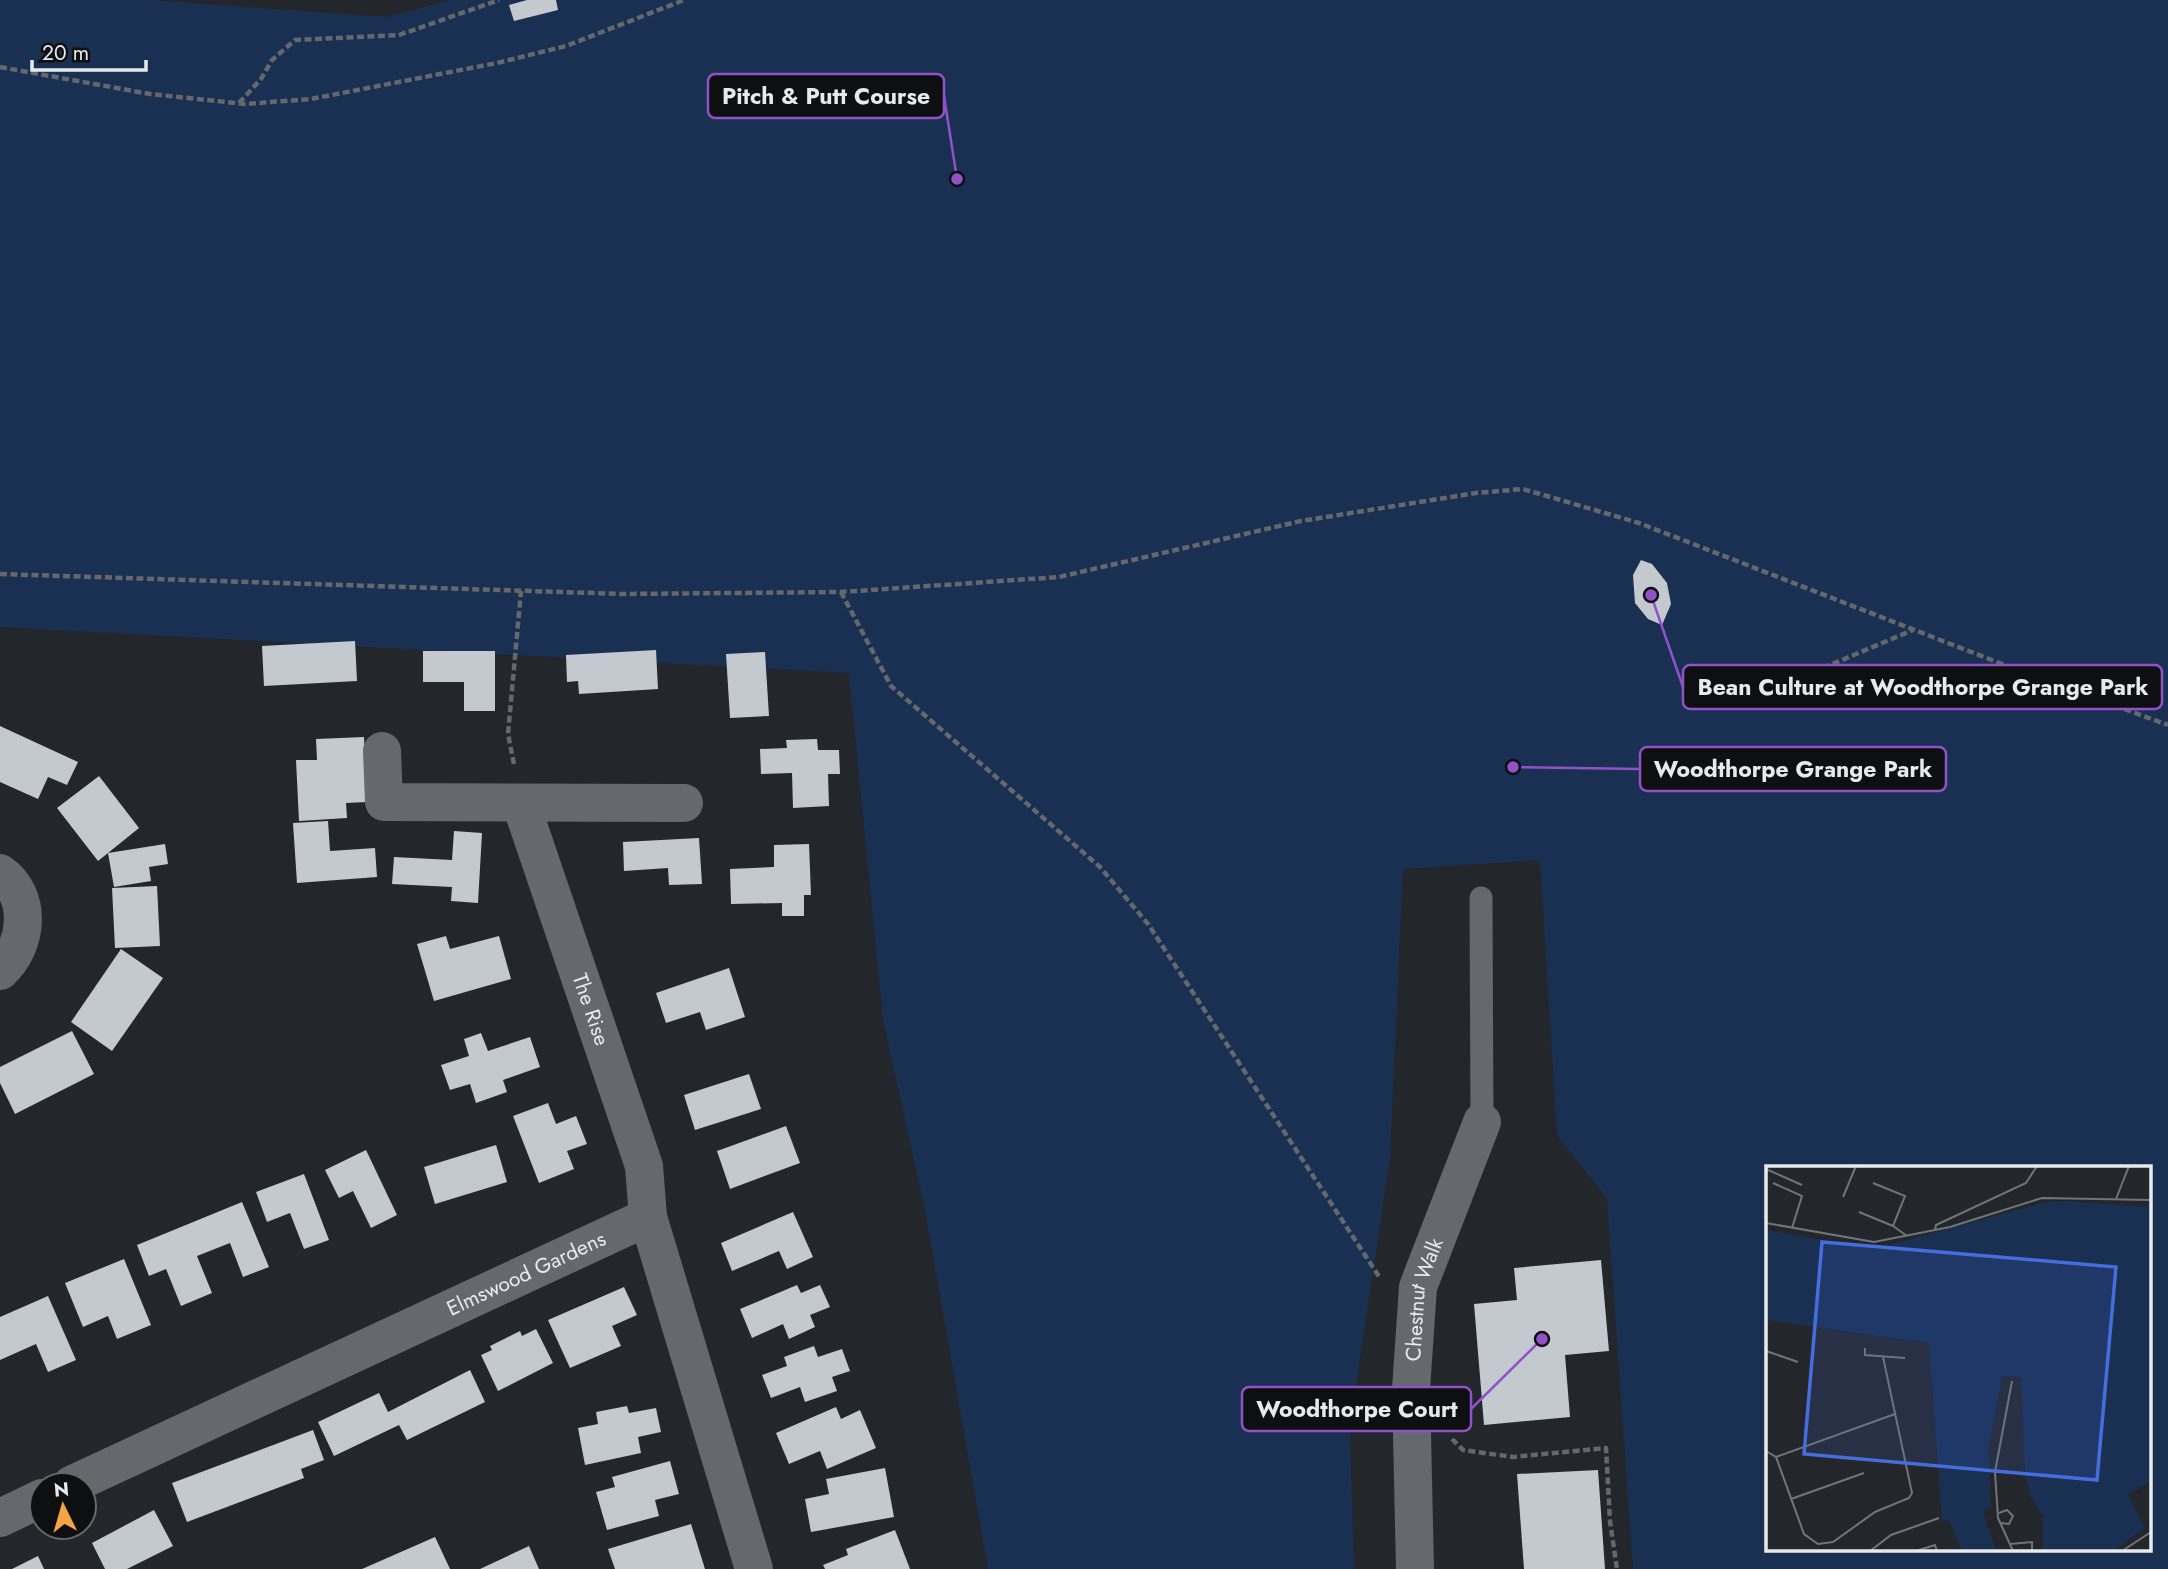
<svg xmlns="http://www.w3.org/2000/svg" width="2168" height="1569" font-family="Jost,sans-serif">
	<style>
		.green { fill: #193053; fill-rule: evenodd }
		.building { fill: #c4c9cf }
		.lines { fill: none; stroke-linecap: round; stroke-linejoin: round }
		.path { stroke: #64676c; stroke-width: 4.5; stroke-dasharray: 7 3.5; stroke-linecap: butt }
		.lane { stroke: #65696e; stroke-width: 23 }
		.street { stroke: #65696e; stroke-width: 38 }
		.labels { text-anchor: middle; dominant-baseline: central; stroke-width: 7; stroke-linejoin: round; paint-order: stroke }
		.street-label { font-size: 21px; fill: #e7eaed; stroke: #0e0f11 }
		.inset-road { fill: none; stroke: #717479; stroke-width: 2 }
		.view { fill: #456ddc; fill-opacity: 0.15; stroke: #456ddc; stroke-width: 3.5 }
		.inset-edge { fill: none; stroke: #e7eaed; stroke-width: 3.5 }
		.leader { fill: none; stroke: #9152c8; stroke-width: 2.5 }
		.callout-dot { fill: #9152c8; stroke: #0e0f11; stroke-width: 2.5 }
		.callout { fill: #0e0f11; stroke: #9152c8; stroke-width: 2.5 }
		.callout-label { font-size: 23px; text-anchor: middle; font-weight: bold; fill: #e7eaed }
	</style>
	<rect width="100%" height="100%" fill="#23262b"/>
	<path class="green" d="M0,0H149L388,17L449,0H2168V1569H1633L1607,1199L1557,1135L1540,860L1403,869L1390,1159L1350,1425L1354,1569H988L925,1210L883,1020L849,673L0,627ZM1767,1168H2149V1550H1767Z"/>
	<g class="building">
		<polygon points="527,0 556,0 558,10 514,21 509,5"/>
		<polygon points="1641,560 1652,564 1667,583 1671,604 1662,625 1648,619 1635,603 1633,575"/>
		<polygon points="355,641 357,681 264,686 262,646"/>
		<polygon points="656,650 658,689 579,694 578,681 567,682 566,655"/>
		<polygon points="423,651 495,651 495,711 464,711 464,682 423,682"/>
		<polygon points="765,652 769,716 730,718 726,654"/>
		<polygon points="0,726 78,762 67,785 48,777 38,799 0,782"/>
		<polygon points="364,737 367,802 346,803 347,818 299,821 296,760 317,760 316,739"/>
		<polygon points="817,739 818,750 839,750 840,774 828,774 829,806 793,808 792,773 761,774 760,749 787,748 786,740"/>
		<polygon points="99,776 139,828 108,853 165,844 168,864 149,867 151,881 114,887 108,853 98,861 57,808"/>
		<polygon points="328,821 330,851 375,848 377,877 297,883 293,823"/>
		<polygon points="454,831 482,833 478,903 451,901 452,887 392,884 394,857 452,860"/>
		<polygon points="699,838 702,884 669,885 668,868 624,871 623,842"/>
		<polygon points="809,844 811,895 804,895 804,916 782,916 782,903 731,904 730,869 774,867 774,845"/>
		<polygon points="157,886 160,946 115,948 112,888"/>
		<polygon points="446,936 450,949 499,936 511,979 434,1001 417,944"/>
		<polygon points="121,949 163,978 112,1051 71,1022"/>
		<polygon points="729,968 745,1017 706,1030 700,1012 666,1023 656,993"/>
		<polygon points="72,1031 94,1074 15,1114 0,1083 0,1067"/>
		<polygon points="481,1033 488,1051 530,1037 540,1067 503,1080 507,1092 476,1103 470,1084 450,1090 441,1065 469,1056 464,1039"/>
		<polygon points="749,1074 761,1109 695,1130 684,1095"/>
		<polygon points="548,1103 556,1124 576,1116 587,1144 567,1151 574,1169 539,1183 513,1116"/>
		<polygon points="786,1126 800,1163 730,1189 717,1151"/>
		<polygon points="496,1145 507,1182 435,1204 424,1167"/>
		<polygon points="366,1150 397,1215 371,1228 353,1191 339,1198 325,1170"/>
		<polygon points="304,1174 329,1240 304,1249 290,1213 267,1222 256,1192"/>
		<polygon points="242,1202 269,1267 243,1277 230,1243 197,1256 212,1293 181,1306 166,1269 149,1276 137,1245"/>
		<polygon points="793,1212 813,1257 787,1269 779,1251 732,1271 721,1243"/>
		<polygon points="124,1259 151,1325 117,1339 108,1316 83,1327 65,1283"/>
		<polygon points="1601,1260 1609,1351 1565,1355 1570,1417 1484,1425 1474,1304 1517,1300 1514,1268"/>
		<polygon points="797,1285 801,1293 820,1285 830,1307 810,1315 815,1327 789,1339 783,1324 752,1338 740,1309"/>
		<polygon points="624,1287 637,1315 612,1326 621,1346 570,1368 548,1320"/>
		<polygon points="48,1296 76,1360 48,1372 36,1344 0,1360 0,1317"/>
		<polygon points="536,1329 553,1363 498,1391 481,1355 492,1350 490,1346 520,1331 522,1336"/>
		<polygon points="814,1346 818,1357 842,1349 850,1371 832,1377 837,1391 805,1402 800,1387 771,1398 762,1375 787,1366 784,1357"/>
		<polygon points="470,1370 485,1402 407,1440 399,1425 334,1456 318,1422 379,1393 388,1412"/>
		<polygon points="627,1406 629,1413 656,1408 661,1432 638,1437 641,1453 585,1465 578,1428 598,1424 596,1412"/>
		<polygon points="836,1407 841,1419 860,1410 876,1448 827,1469 820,1451 789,1464 776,1433"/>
		<polygon points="313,1430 324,1460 301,1469 304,1478 187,1522 172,1483"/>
		<polygon points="670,1461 679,1494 655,1500 659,1516 607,1530 596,1492 615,1487 612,1477"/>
		<polygon points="885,1468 894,1517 811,1532 805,1499 829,1494 826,1479"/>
		<polygon points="1598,1470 1605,1569 1524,1569 1517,1474"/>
		<polygon points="154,1510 173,1546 127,1569 105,1569 92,1543"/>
		<polygon points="691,1524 705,1569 615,1569 608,1549"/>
		<polygon points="895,1530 910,1569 825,1569 823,1565 848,1555 846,1549"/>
		<polygon points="435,1537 450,1569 362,1569"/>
		<polygon points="529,1546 539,1569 480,1569"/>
		<polygon points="38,1556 44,1569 12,1569"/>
	</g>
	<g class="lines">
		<g class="path">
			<polyline points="0,67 150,94 245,104 311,99 497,63 566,46 684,0"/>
			<polyline points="239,103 261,79 272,60 295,40 399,35 499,0"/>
			<polyline points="0,574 623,594 841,592 1059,577 1301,521 1476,493 1523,489 1639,523 2015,669 2168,725"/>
			<polyline points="841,592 891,686 1100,867 1148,924 1380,1278"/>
			<polyline points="1823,668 1913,630"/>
			<polyline points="514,764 508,734 521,591"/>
			<polyline points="1452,1439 1463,1450 1513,1457 1606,1448 1610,1521 1617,1569"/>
		</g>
		<polyline class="lane" points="1481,898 1482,1122"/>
		<g class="street">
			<polyline points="382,751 384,802 684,803"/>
			<path id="s1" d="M521,804L644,1166L648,1217L754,1569"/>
			<path d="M0,873C33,896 28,946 0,971"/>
			<path id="s2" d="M71,1485L648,1217"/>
			<polyline points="0,1518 42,1498"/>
			<path id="s3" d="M1415,1569L1411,1389L1418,1287L1482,1122"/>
		</g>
	</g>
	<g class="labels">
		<g class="street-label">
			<text stroke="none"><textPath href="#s1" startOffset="217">The Rise</textPath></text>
			<text stroke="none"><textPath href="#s2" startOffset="502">Elmswood Gardens</textPath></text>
			<text stroke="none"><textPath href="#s3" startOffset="271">Chestnut Walk</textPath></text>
		</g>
	</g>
	<g transform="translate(1766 1166)">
		<rect width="385" height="385" fill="#23262b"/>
		<path d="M299,35L385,41V316L362,328L379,362L347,385H277V350L264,330L259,308L255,211L236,210L222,285L225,342L217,345L230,385H196L183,354L176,355L163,177L0,154V64L109,83L276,37Z" fill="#193053"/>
		<path class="inset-road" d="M0,3L36,19M7,17L36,30L26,62M107,17L139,30L127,60L141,70M77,31L90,0M350,33L363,0M93,46L127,60M0,57L108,76L184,61L276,32L385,34M169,64L170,59L260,17L271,0M99,182V189L139,192M0,185L32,196M246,215L229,306L232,352L247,385M0,285L10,291L38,368L52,378L67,376L109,346L143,332L146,327L117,191M10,291L129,248M25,333L98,307M233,347L241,344L247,350L243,358L235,357M244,378L266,376V385M104,385L125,369L173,352M150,385L169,379L171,385M356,385L385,366"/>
		<path class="view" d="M56,76L350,101L331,314L38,288Z"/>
		<rect width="385" height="385" class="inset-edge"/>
	</g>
	<path class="leader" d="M957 179L944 96M1651 595L1683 687M1513 767L1640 769M1542 1339L1471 1409"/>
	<g class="callout-dot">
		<circle cx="957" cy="179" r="7"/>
		<circle cx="1651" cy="595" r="7"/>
		<circle cx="1513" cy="767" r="7"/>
		<circle cx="1542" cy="1339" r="7"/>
	</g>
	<g class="callout">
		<rect x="708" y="74" width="236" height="44" rx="7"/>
		<rect x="1683" y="665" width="479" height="44" rx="7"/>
		<rect x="1640" y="747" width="306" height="44" rx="7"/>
		<rect x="1242" y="1387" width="229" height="44" rx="7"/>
	</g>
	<g class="callout-label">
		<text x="826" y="104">Pitch &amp; Putt Course</text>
		<text x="1923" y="695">Bean Culture at Woodthorpe Grange Park</text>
		<text x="1793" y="777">Woodthorpe Grange Park</text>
		<text x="1357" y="1417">Woodthorpe Court</text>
	</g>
	<g transform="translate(63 1506) rotate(355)"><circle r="33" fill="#0e0f11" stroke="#656769" stroke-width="2"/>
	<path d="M0-5L12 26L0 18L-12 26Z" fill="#f6a247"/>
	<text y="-10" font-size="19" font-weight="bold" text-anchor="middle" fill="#e7eaed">N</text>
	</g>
	<path d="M32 60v10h114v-10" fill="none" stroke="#e7eaed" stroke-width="3.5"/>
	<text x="42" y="60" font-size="21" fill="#e7eaed" stroke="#0e0f11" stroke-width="5" paint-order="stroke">20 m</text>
</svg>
